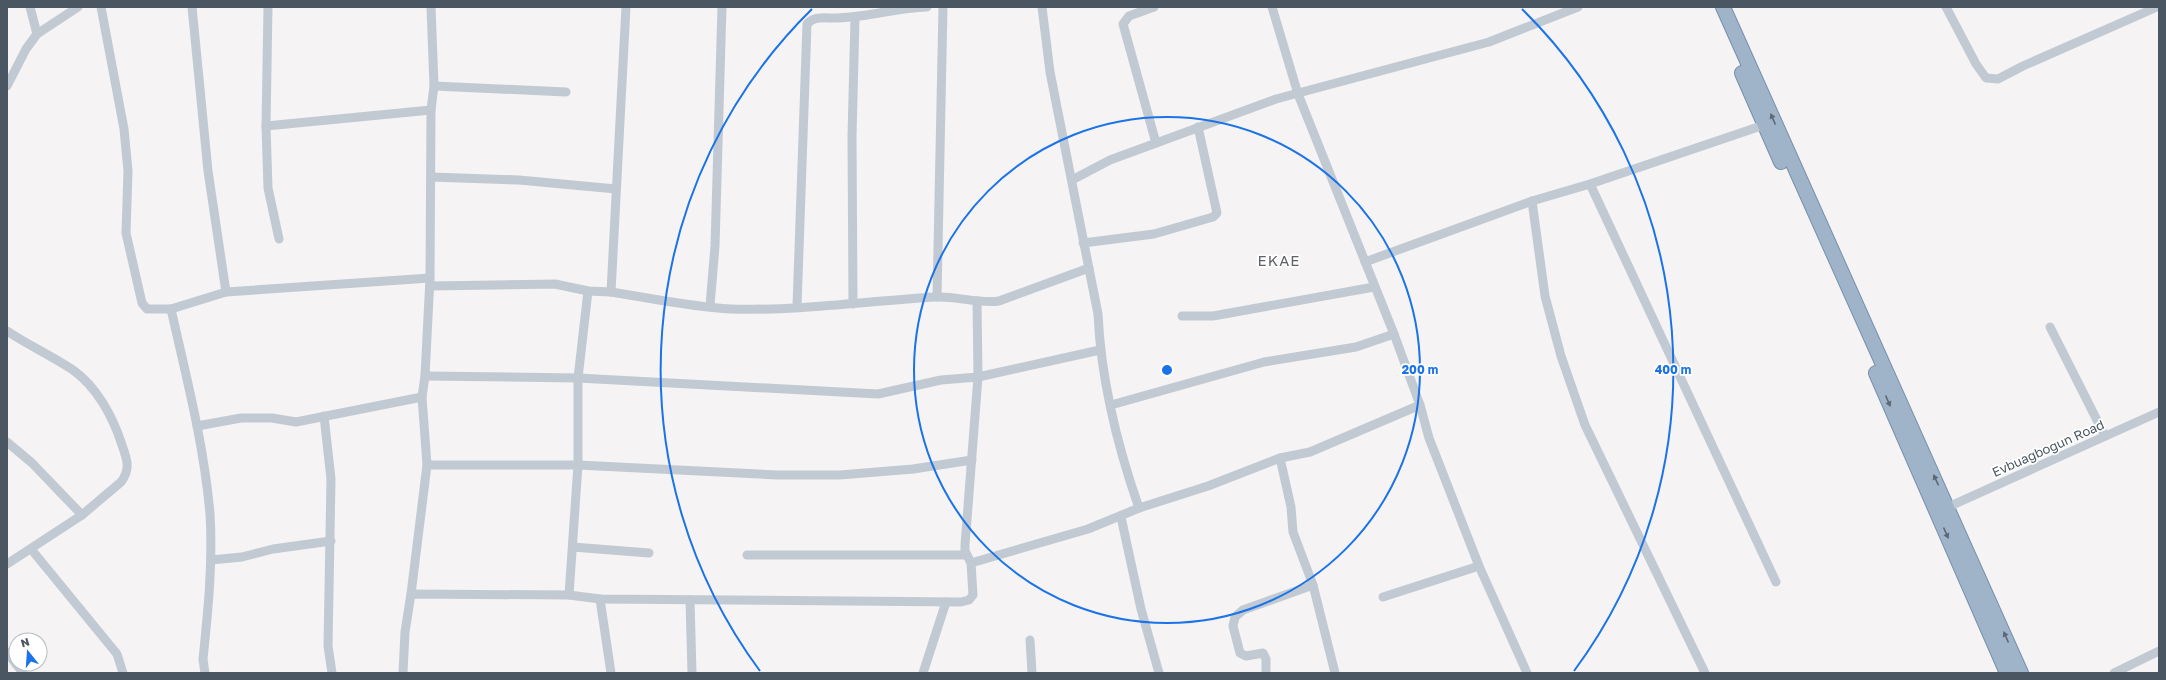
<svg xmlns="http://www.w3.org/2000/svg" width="2166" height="680" font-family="'Golos Text',sans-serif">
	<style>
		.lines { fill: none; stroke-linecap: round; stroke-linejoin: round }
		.trunk-casing { stroke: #7690ad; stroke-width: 16 }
		.minor { stroke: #c1cad2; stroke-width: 9 }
		.trunk { stroke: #9fb4c9; stroke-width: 14 }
		.oneway { fill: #5b6976 }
		.ring { fill: none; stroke: #1a73e8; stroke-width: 2 }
		.labels { text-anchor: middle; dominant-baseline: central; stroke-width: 3.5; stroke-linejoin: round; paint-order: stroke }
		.street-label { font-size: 13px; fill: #4a5661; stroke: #fff }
		.quarter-label { font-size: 15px; letter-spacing: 1px; fill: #5f6368; stroke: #fff }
		.centre { fill: #1a73e8; stroke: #fff; stroke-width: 2 }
		.ring-label { font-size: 12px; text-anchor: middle; font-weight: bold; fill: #1a73e8; stroke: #fff; stroke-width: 3.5; stroke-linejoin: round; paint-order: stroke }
	</style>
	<rect width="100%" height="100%" fill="#f5f3f3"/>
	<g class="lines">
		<g class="trunk-casing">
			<g id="trunk">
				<polyline points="1723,7 2021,673"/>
				<polyline points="1742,73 1781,162"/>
				<polyline points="1876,373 2007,673"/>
			</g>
		</g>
		<g class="minor">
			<polyline points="30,7 37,34"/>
			<polyline points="101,7 124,129 128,171 126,233 142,303 147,309 171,309 226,292 430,278"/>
			<polyline points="192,7 208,171 226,292"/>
			<polyline points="268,7 266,126 268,188 279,239"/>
			<path d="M626,7L611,292C650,298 691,307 731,309C799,311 868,301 936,297C958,296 978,304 999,301L1089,268"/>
			<path d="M1042,7L1050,72L1098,314C1101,380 1117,445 1139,508"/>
			<polyline points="1154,7 1129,16 1123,24 1156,143"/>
			<polyline points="1272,7 1298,94 1394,334 1420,405 1429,438 1479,566 1527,673"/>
			<polyline points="1946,7 1976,64 1986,78 1998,79 2023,66 2157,7"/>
			<polyline points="7,86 26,49 37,34 78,7"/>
			<polyline points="434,86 566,92"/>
			<polyline points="266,126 431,110"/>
			<polyline points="431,177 519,180 616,189"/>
			<polyline points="1072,180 1110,160 1276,99 1489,42 1578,7"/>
			<polyline points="1590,184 1776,582"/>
			<polyline points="1532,201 1545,296 1561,356 1585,425 1705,673"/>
			<polyline points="1083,243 1154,234 1213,217 1217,213 1198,127"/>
			<polyline points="1365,262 1532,201 1590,184 1764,125"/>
			<polyline points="430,286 555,284 588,291 611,292"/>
			<polyline points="937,297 943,7"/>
			<polyline points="853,304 852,136 855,18"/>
			<polyline points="710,306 715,246 722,7"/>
			<path d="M797,306L807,24C814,16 823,18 833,18C865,18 895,8 927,7"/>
			<path d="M171,309C186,376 204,444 210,514C213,562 208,611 203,659L205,673"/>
			<polyline points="1182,316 1213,316 1374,287"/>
			<polyline points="2050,327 2105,436"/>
			<path d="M7,331C28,345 52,356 73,370C97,387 113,417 122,445C127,459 131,469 121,482L82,515L7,564"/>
			<polyline points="425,376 578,378 878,394 941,380 978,377 1100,350"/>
			<polyline points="1111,405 1264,362 1356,347 1394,334"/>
			<polyline points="324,416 331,479 328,646 332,673"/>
			<polyline points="197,426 241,418 272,418 296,422 422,397"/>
			<polyline points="7,442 32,463 82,515"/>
			<polyline points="1280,458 1291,507 1293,532 1313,585 1335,673"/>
			<polyline points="427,465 578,465 777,475 840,475 913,469 972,460"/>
			<polyline points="1948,507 2159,412"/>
			<polyline points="1121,517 1141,609 1159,673"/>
			<polyline points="573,547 649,553"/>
			<polyline points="31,549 117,654 123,673"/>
			<polyline points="747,555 967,555"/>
			<polyline points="211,560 242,557 273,549 331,541"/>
			<polyline points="971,563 965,551 965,545 978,377 977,301"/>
			<polyline points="411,594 427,465 422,397 425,376 430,278 431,110 434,86 431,7"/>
			<polyline points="569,595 578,465 578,378 588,291"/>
			<polyline points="1383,597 1479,566"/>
			<polyline points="600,599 611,673"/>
			<polyline points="690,600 692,673"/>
			<polyline points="1030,640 1032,673"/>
			<polyline points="7,652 16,664"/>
			<polyline points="16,664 23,673"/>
			<polyline points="403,673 405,632 411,594 569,595 600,599 961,602 969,600 973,595 971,563 1088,529 1139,508 1208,486 1280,458 1310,452 1420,405"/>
			<polyline points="923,673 946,602"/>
			<polyline points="1266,673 1266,659 1263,653 1246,656 1240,653 1233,626 1235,617 1243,610 1313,585"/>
			<polyline points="2114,673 2159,651"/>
		</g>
		<use href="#trunk" class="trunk"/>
	</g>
	<defs><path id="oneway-solid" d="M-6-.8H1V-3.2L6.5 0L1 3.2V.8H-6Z"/></defs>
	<g class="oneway">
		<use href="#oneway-solid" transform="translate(1773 119) rotate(-114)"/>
		<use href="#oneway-solid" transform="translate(1888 401) rotate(66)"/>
		<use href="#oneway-solid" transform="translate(1936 480) rotate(-115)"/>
		<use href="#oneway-solid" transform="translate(1946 533) rotate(66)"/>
		<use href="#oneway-solid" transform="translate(2006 637) rotate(-114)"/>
	</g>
	<g class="ring">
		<circle cx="1167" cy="370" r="253"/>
		<path d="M760 671A506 506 0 0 1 812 9M1522 9A506 506 0 0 1 1574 671"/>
	</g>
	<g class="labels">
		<g class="street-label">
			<text transform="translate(2048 448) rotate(-24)">Evbuagbogun Road</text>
		</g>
		<g class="quarter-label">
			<text x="1279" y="260">EKAE</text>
		</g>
	</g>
	<circle cx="1167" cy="370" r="6" class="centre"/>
	<g class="ring-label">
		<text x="1420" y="374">200 m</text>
		<text x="1673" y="374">400 m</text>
	</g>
	<rect width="2166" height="680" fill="none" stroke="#4a5661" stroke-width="16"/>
	<g transform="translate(28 652) rotate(343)"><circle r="19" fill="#ffffff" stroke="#b7bbc0"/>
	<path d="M0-3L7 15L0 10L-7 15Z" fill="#1a73e8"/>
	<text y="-6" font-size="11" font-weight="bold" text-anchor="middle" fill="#4a5661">N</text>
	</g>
</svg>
